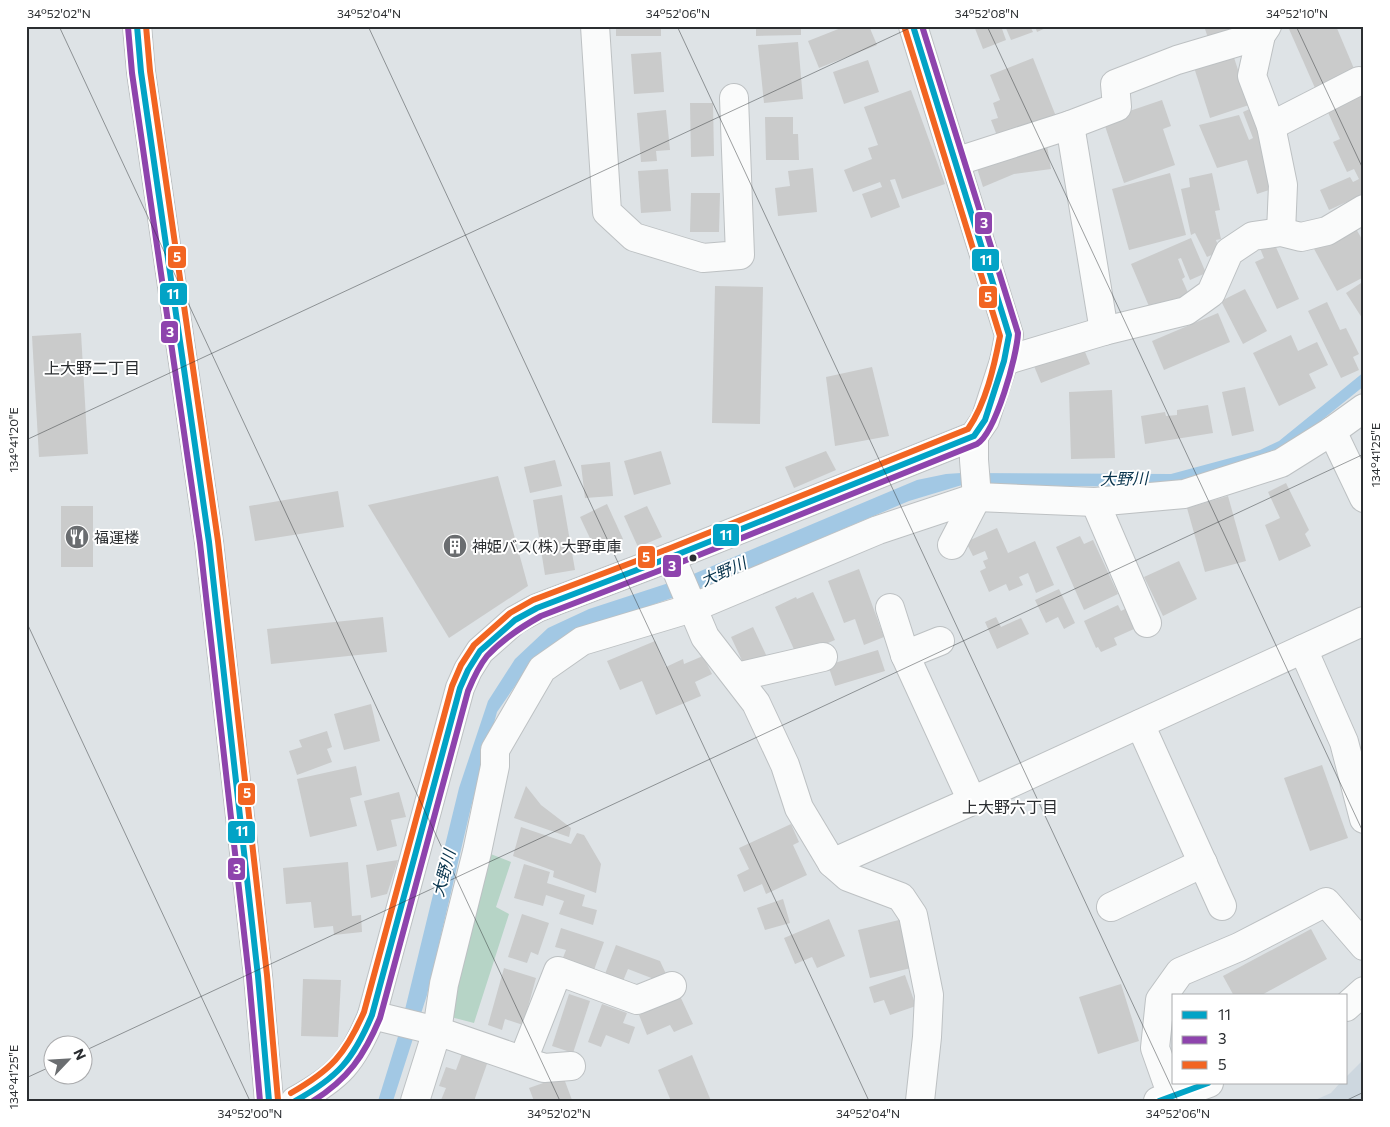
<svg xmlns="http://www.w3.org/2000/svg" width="1390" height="1127" font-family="Commissioner,'Noto Sans JP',sans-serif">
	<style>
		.built { fill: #cdd7df }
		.green { fill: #b6d4c6 }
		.water { fill: #a2c8e4 }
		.building { fill: #cacbcb }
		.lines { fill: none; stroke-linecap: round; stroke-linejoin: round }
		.street-casing { stroke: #bdc1c3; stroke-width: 30 }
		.secondary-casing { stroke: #bdc1c3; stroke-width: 30 }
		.street { stroke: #fafbfb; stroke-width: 28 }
		.secondary { stroke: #fafbfb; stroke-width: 28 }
		.bus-1-casing { stroke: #fff; stroke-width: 10 }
		.bus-2-casing { stroke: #fff; stroke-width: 10 }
		.bus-3-casing { stroke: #fff; stroke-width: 10 }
		.bus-1 { stroke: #02a3c6; stroke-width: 6 }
		.bus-2 { stroke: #8e44ad; stroke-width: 6 }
		.bus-3 { stroke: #f26522; stroke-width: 6 }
		.ticks { fill: none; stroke: #2b2e31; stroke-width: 1; stroke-opacity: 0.45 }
		.bus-dot { fill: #2b2e31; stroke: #fff; stroke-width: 2 }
		.labels { text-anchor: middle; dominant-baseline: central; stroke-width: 4; stroke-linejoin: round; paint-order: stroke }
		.poi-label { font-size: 15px; fill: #2b2e31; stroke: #fff; text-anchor: start }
		.neighbourhood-label { font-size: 16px; fill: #2b2e31; stroke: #fff }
		.water-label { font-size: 16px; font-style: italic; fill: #07334c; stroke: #fff }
		.line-badge { stroke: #fff; stroke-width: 2 }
		.badge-label { font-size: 14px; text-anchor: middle; font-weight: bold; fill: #fff }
		.neatline { fill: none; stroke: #2b2e31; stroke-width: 2 }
		.ticks-label { font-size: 12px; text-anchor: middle; fill: #2b2e31 }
	</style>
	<rect width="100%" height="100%" fill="#dee3e6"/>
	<polygon class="built" points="1364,1059 1364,1101 1313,1101 1331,1093 1340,1083 1346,1083 1346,1077"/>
	<polygon class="green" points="488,853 511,862 496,907 509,914 474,1023 447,1016"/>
	<polygon class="water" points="1364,372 1364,386 1307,432 1264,462 1170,487 962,485 909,501 715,583 571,633 544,650 524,673 497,712 471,807 427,995 393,1101 378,1101 400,1030 459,788 488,701 515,659 548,628 589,609 684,578 917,480 946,474 961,473 1171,474 1260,450 1279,441"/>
	<g class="building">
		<rect x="616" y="26" width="45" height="10"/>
		<polygon points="756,26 801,26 801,35 756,36"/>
		<polygon points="846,26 869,26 877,45 819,68 808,41"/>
		<polygon points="974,26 1001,26 1006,40 983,49"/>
		<polygon points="1005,26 1030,26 1033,32 1011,40"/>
		<polygon points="1035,26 1050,26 1037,32"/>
		<polygon points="1204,26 1246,26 1210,44"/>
		<polygon points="1295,26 1336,26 1355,71 1315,88 1289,29"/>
		<polygon points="798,42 803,99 764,103 758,45"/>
		<polygon points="1232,51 1249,105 1210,118 1193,64"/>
		<polygon points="661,52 664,92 634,94 631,54"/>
		<polygon points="1033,58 1057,119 999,141 991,120 998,118 993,103 1000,100 990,75"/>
		<polygon points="868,60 879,92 844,104 833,72"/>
		<polygon points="911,90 945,184 902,199 895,179 890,180 900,207 871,218 862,194 882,187 880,182 853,192 844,170 872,159 868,148 878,145 864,107"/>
		<polygon points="1364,91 1364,194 1329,210 1320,190 1350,177 1353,182 1359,179 1354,169 1347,172 1333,142 1340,139 1326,108"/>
		<polygon points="1162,100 1171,126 1163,129 1175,165 1124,183 1103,120"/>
		<polygon points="690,103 713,103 714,156 691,157"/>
		<polygon points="1254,107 1275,188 1257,194 1247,160 1217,168 1199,125 1239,115 1249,140 1253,138 1243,112"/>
		<polygon points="666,110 670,150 656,151 657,161 641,162 637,113"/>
		<polygon points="765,117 793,117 793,134 798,134 799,160 766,160"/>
		<polygon points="1046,140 1051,169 1014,174 983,187 976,165"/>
		<polygon points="813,168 817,212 778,216 775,188 790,186 788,171"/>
		<polygon points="668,169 671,211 641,213 638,171"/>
		<polygon points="1170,173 1186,235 1129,250 1112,189"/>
		<polygon points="1212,173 1220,210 1215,211 1221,239 1216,240 1220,251 1207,257 1195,233 1191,235 1181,189 1190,187 1189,178"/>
		<polygon points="691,193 720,193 719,232 690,232"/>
		<polygon points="1354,225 1364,243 1364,277 1337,291 1313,247"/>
		<polygon points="1191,238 1206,273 1190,280 1181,258 1178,259 1185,277 1182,279 1189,295 1151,311 1131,264"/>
		<polygon points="1275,245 1299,299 1277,309 1255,262 1264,258 1259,246"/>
		<polygon points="1364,281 1364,321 1346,293"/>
		<polygon points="715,286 763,287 760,424 712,423"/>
		<polygon points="1245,289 1267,331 1243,344 1221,301"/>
		<polygon points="1327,302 1340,330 1346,328 1359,354 1353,357 1359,370 1341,378 1308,311"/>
		<polygon points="1218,313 1230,342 1164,370 1152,341"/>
		<polygon points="81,333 88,454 39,457 32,336"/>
		<polygon points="1291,335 1298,351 1317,342 1328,365 1309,374 1316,388 1279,406 1253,353"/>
		<polygon points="1083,347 1090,364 1041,383 1034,366"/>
		<polygon points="872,367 889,436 835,446 826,377"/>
		<polygon points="1245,387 1254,431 1232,436 1222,392"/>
		<polygon points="1112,390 1115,458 1071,459 1069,392"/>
		<polygon points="1208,405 1213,433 1145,444 1141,416 1165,412 1166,416 1177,415 1177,410"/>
		<polygon points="661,451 671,484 634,495 624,461"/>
		<polygon points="826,451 836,470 794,488 785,467"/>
		<polygon points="555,460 562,486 530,493 524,467"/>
		<polygon points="610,462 613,496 585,498 581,465"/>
		<polygon points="498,476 528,586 449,638 368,505"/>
		<polygon points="1286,483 1309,530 1305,534 1311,546 1279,561 1265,525 1280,518 1268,492"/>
		<polygon points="338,491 344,527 255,541 249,506"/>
		<polygon points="562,495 575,570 545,575 533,500"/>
		<polygon points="1228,496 1246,561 1205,572 1187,508"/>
		<polygon points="607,504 623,539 596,551 580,517"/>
		<rect x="61" y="506" width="32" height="61"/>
		<polygon points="647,506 662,537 638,547 624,516"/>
		<polygon points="997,528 1008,553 1035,541 1054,585 1036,593 1028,573 1019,577 1023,585 1009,591 1006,584 989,592 980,571 986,568 983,561 988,559 985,551 973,556 966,542"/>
		<polygon points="1080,536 1084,544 1093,540 1118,594 1084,610 1056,547"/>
		<polygon points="1179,561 1197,599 1163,616 1144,577"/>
		<polygon points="859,569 884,637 864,645 855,619 844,623 828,581"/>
		<polygon points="1059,589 1075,623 1064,629 1058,617 1046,623 1035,600"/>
		<polygon points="813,592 835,640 797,656 775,607 796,597 797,599"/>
		<polygon points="1118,605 1121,611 1125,609 1134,629 1114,638 1117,645 1101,652 1098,647 1096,648 1084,621"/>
		<polygon points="383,617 387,652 271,664 267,629"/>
		<polygon points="996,617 1001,627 1021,618 1029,634 997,649 985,622"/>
		<polygon points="753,627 768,659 746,669 731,637"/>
		<polygon points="655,641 666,667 683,659 684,664 703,656 712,674 695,682 701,696 656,715 642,681 620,690 607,661"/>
		<polygon points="878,650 885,671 835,686 828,665"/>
		<polygon points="371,704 380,741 344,750 334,714"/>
		<polygon points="327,731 332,747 327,749 332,762 297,775 289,751 302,747 299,740"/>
		<polygon points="1322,765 1348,838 1310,851 1284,778"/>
		<polygon points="356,766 362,795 350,798 357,826 310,837 297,779"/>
		<polygon points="526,786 541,805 571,828 569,837 514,818"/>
		<polygon points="399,792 406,817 391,820 397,846 377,851 364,801"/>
		<polygon points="791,824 799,842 793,845 807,875 766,894 762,884 744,892 737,875 749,869 739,848"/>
		<polygon points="521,827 571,844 577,833 584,835 601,864 596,893 553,877 554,871 513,856"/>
		<polygon points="398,860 387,894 371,898 366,865"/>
		<polygon points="348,862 352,916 361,915 362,932 334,935 333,926 314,928 311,902 286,904 283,868"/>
		<polygon points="524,864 550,872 547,883 585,895 582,906 597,910 593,925 559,914 564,901 546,895 543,906 514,898"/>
		<polygon points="783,899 790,923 765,930 757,908"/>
		<polygon points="522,914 549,923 538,955 531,952 527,963 508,957"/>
		<polygon points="829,919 845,956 817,968 812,957 795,964 784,938"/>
		<polygon points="899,920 911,968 870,978 858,930"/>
		<polygon points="561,928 604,942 594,970 562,960 566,950 555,947"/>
		<polygon points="1311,929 1327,959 1260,996 1234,996 1223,976"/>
		<polygon points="616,945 660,961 666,974 654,979 628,969 623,981 605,974"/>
		<polygon points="504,968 536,978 523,1025 505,1019 502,1030 488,1025"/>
		<polygon points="905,975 916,1006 890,1015 884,1000 874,1003 869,987"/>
		<polygon points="303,979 341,980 338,1037 301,1036"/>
		<polygon points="1121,984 1139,1041 1098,1054 1079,997"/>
		<polygon points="569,994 590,1001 573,1053 552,1046"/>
		<polygon points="680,996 693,1024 674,1032 670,1025 647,1035 639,1015"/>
		<polygon points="602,1004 627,1013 623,1023 635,1027 629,1044 606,1035 601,1047 588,1042"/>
		<polygon points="463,1051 488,1061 474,1101 441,1100 446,1088 439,1086 446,1067 456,1070"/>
		<polygon points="692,1055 711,1101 671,1101 658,1070"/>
		<polygon points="563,1076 572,1100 534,1101 529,1088"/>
	</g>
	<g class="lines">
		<g class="street-casing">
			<g id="street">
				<polyline points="595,26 607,212 634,237 703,258 740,255 734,98"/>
				<polyline points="1267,26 1261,35 1252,76 1271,126 1283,185 1281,232"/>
				<polyline points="1070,125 1104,331"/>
				<polyline points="1271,126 1359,81"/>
				<polyline points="955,162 1070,125 1117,107 1115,84 1177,60 1261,35"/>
				<polyline points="1004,361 1104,331 1186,311 1211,293 1229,252 1253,236 1281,232 1301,237 1327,231 1364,209"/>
				<polyline points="1332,431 1364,498"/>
				<polyline points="1095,502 1147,623"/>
				<polyline points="952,545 977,497 974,460 974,436"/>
				<polyline points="671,557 705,637 756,703 785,765 799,808 832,863 848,877 901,897 913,915 929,995 927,1037 920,1101"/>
				<polyline points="890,608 905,655 972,801"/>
				<polyline points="1303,649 1344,742 1364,819"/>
				<polyline points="905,655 940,641"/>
				<polyline points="737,677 823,657"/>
				<polyline points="1140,724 1222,906"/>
				<polyline points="832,863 972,801 1364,621"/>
				<polyline points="1111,907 1203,863"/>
				<polyline points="372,1015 437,1031 544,1068 571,1066"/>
				<polyline points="523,1060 558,971 637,1000 672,986"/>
				<polyline points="1172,1096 1155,1048 1160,1000 1180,972 1239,947 1326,902 1364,946"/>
				<path d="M295,1101C339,1077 353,1062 372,1015L460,688L468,670L480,651L515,620L537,608L671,557L974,436L985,420L1004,361L1009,335L913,26"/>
				<polyline points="415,1101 437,1031 444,984 477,852 495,766 495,750 542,669 582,641 692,608 878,530 977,497 1095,502 1184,494 1281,463 1332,431 1364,408"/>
			</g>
		</g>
		<g class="secondary-casing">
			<g id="secondary">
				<polyline points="137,26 141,72 209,542 258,976 269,1101"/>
				<polyline points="1346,1007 1364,991"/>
				<polyline points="1158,1101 1209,1083"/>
			</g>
		</g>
		<use href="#street" class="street"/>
		<use href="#secondary" class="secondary"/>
		<g class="bus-1-casing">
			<g id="bus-1">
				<polyline points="137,26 141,72 209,542 258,976 269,1101"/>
				<path d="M295,1101C338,1077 353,1060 372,1015L460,688L468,670L480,651L515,620L537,608L671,557L974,436L985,420L1004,361L1009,335L913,26"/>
				<polyline points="1159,1101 1208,1083"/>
			</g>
		</g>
		<g class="bus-2-casing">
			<g id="bus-2">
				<polyline points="128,27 132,73 200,543 249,977 260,1101"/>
				<path d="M313,1101C348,1079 364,1056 380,1018L468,691C473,679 479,666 487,656C502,640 521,627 541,616L674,565L977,444C996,432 1017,356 1018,333L922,26"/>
			</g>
		</g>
		<g class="bus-3-casing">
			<g id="bus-3">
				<polyline points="146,26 150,71 218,541 267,975 278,1100"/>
				<path d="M291,1093C331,1070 345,1055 364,1012L452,686L461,665L474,645L510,613L533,600L668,549L968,429C986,403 994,367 1000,336L905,29"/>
			</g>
		</g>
		<use href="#bus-1" class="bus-1"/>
		<use href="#bus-2" class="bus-2"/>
		<use href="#bus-3" class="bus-3"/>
	</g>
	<path class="ticks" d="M59,26L560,1101M368,26L869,1101M677,26L1178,1101M987,26L1364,834M1296,26L1364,171M26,440L914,26M26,621L250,1101M82,1052L1364,454M26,1078L52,1066M1345,1101L1364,1092"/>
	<defs>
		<g id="restaurant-disc" transform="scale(1.25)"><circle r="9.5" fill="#6a6d70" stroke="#fff"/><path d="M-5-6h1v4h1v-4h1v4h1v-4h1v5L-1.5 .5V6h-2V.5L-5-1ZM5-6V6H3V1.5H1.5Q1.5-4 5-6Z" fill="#fff"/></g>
		<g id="building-disc" transform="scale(1.25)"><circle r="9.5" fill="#6a6d70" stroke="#fff"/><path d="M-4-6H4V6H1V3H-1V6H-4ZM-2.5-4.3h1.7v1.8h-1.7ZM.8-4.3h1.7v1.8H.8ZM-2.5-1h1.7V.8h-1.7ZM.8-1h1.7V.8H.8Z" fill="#fff"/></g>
	</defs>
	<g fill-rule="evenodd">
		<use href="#restaurant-disc" x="77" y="537"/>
		<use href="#building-disc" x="455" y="546"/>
	</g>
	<circle class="bus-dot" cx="693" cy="558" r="4.5"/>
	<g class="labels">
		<g class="poi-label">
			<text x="94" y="537">福運楼</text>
			<text x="472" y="546">神姫バス(株) 大野車庫</text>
		</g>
		<g class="neighbourhood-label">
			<text x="92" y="367">上大野二丁目</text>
			<text x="1010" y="806">上大野六丁目</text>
		</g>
		<g class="water-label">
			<text transform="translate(1124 478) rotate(-1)">大野川</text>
			<text transform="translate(723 571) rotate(-24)">大野川</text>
			<text transform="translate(443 873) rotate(-75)">大野川</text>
		</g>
	</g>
	<g class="line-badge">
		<rect x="974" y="211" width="19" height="24" rx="5" fill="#8e44ad"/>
		<rect x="167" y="245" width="20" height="24" rx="5" fill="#f26522"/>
		<rect x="971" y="248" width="29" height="24" rx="5" fill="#02a3c6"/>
		<rect x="159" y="282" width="29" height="24" rx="5" fill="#02a3c6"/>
		<rect x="978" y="285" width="20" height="24" rx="5" fill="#f26522"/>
		<rect x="160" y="320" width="19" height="24" rx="5" fill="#8e44ad"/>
		<rect x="712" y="523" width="28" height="24" rx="5" fill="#02a3c6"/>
		<rect x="637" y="545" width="19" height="24" rx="5" fill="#f26522"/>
		<rect x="662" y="554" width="20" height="24" rx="5" fill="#8e44ad"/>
		<rect x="237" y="782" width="19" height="24" rx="5" fill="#f26522"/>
		<rect x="227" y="820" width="29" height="24" rx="5" fill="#02a3c6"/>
		<rect x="227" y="857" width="19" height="24" rx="5" fill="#8e44ad"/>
	</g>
	<g class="badge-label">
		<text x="984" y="228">3</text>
		<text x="177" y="262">5</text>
		<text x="986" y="265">11</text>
		<text x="173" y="299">11</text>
		<text x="988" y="302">5</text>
		<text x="170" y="337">3</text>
		<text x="726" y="540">11</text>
		<text x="646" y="562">5</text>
		<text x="672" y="571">3</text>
		<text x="247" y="798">5</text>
		<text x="242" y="836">11</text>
		<text x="237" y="874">3</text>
	</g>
	<rect width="1390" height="1127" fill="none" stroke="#ffffff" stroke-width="55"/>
	<rect x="1172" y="994" width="175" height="90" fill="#ffffff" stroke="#aaabad"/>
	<rect x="1182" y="1011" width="25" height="8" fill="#02a3c6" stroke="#aaabad"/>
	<text x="1218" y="1020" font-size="15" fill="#2b2e31">11</text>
	<rect x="1182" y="1036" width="25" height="8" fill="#8e44ad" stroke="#aaabad"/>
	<text x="1218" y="1044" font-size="15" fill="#2b2e31">3</text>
	<rect x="1182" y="1061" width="25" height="8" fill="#f26522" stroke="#aaabad"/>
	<text x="1218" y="1070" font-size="15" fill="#2b2e31">5</text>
	<g transform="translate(68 1060) rotate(65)"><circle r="24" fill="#ffffff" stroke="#aaabad"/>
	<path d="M0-4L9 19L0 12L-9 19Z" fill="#6a6d70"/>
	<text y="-8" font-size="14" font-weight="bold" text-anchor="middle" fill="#2b2e31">N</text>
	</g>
	<rect x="28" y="28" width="1334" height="1072" class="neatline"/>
	<g class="ticks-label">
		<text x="59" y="18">34°52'02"N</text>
		<text x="369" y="18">34°52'04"N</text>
		<text x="678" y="18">34°52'06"N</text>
		<text x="987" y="18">34°52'08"N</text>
		<text x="1297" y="18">34°52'10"N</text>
		<text transform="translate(14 440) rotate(-90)" y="4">134°41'20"E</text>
		<text transform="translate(1376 455) rotate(-90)" y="4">134°41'25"E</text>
		<text transform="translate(14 1077) rotate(-90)" y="4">134°41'25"E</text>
		<text x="250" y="1118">34°52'00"N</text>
		<text x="559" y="1118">34°52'02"N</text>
		<text x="868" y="1118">34°52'04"N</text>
		<text x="1178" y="1118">34°52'06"N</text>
	</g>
</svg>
